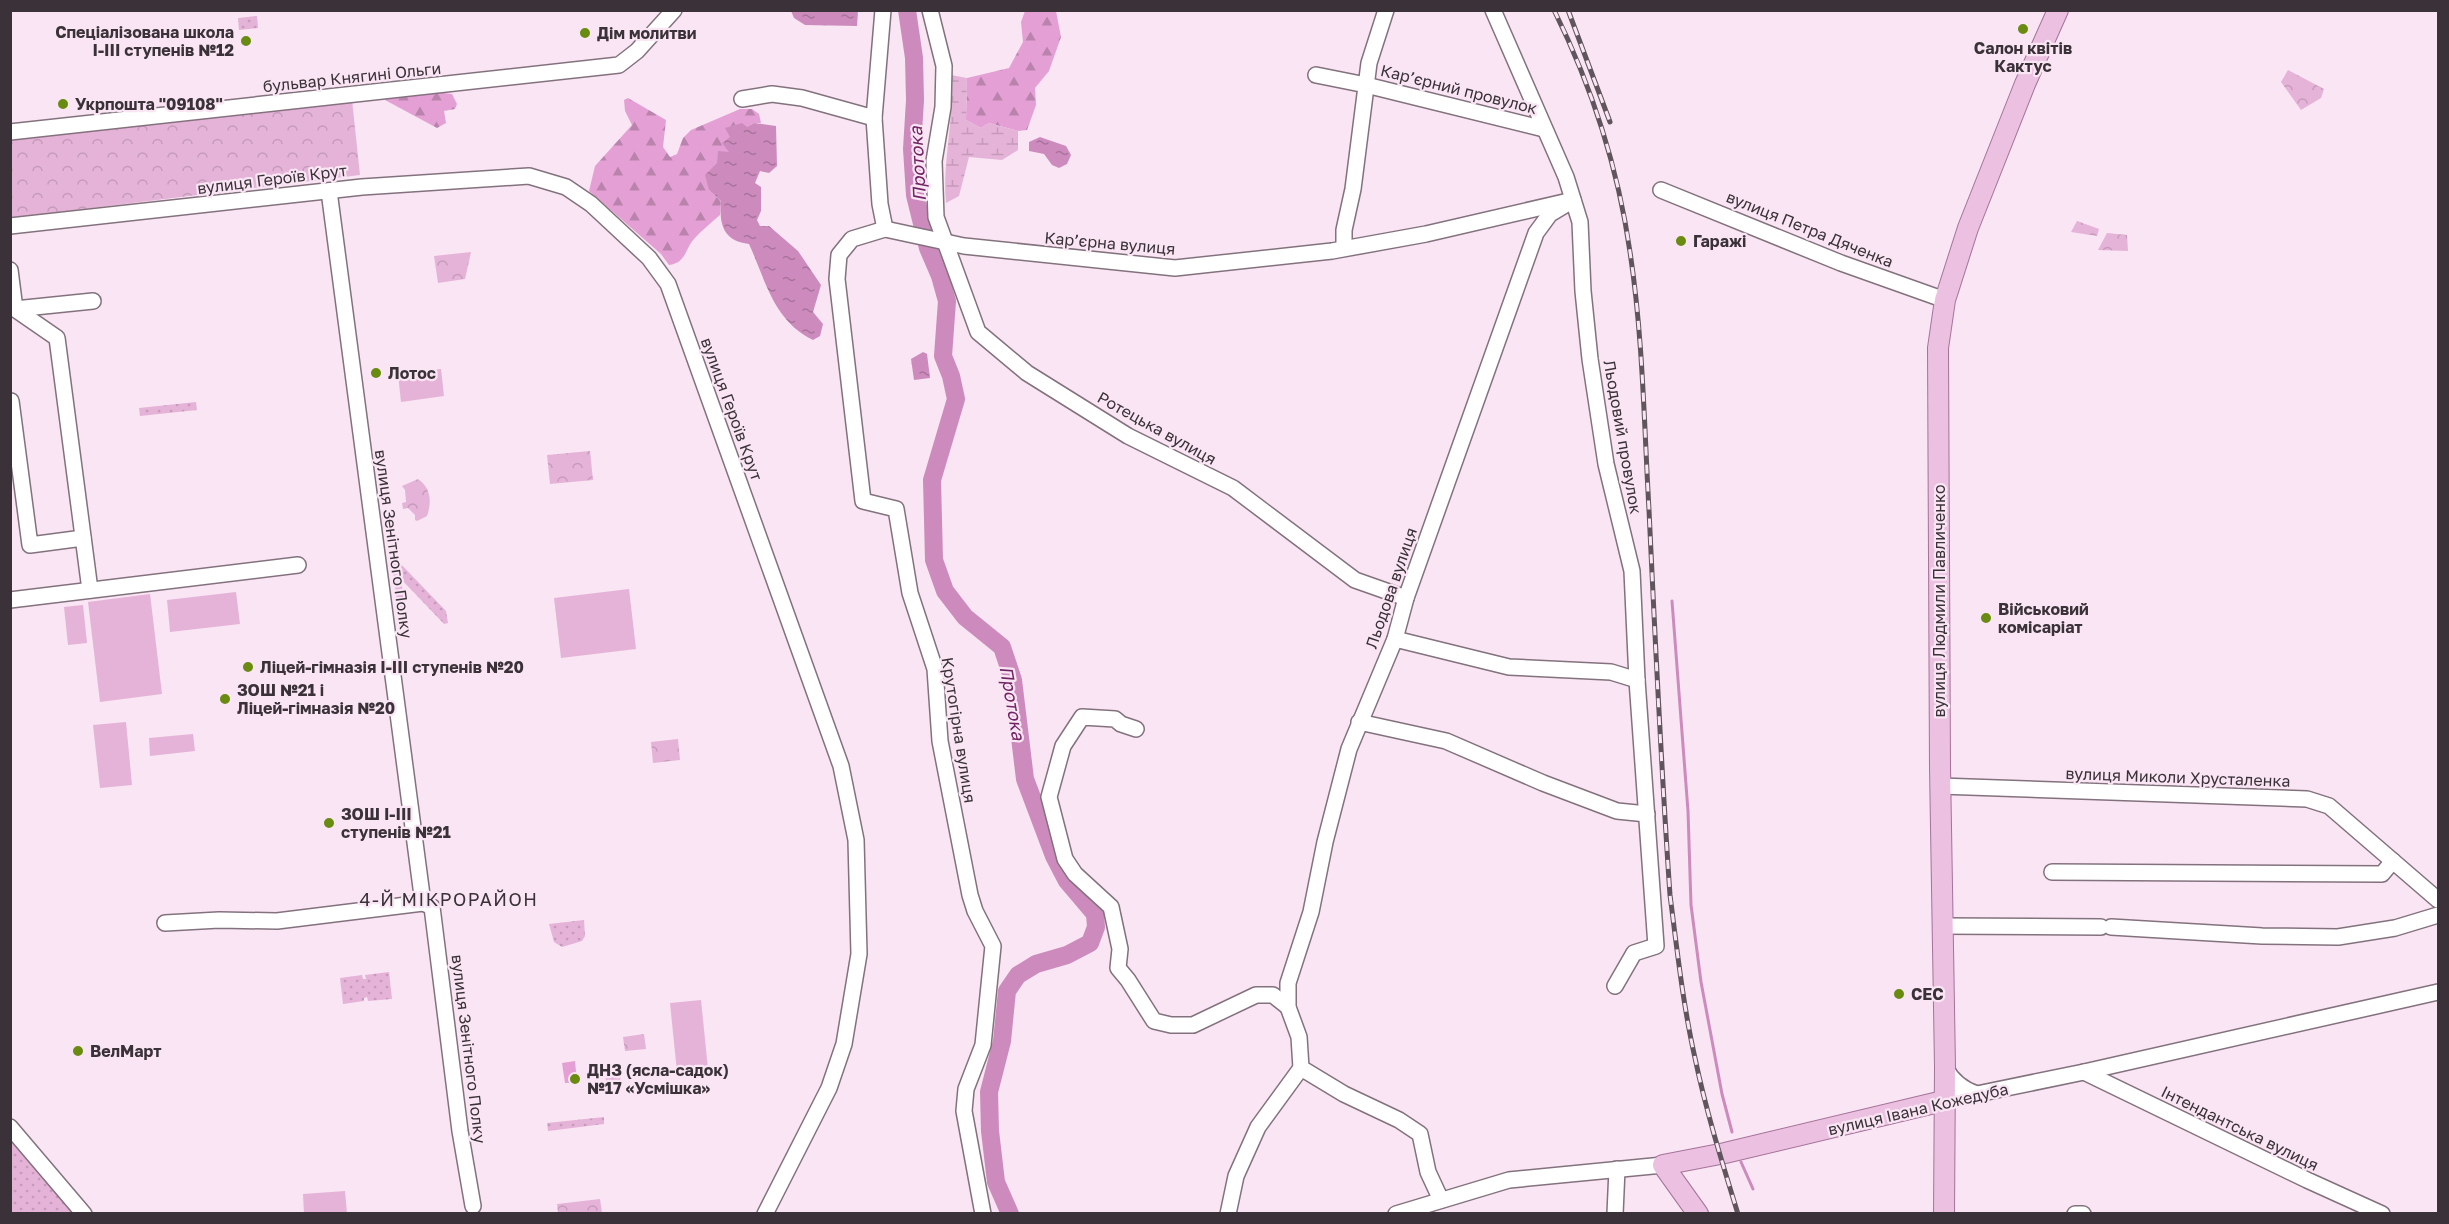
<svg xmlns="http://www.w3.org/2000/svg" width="2449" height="1224" font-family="'Golos Text',sans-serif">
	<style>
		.grass { fill: url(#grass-dots) }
		.forest { fill: url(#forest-firs) }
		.wetland { fill: url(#wetland-marsh) }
		.park { fill: url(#park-crowns) }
		.pitch { fill: #e5b3d8 }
		.water { fill: url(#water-ripples) }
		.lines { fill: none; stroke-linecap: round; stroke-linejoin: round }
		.stream { stroke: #cd8bbd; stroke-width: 3 }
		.river { stroke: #cd8bbd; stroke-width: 18 }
		.minor-casing { stroke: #83727e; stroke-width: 18 }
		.major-casing { stroke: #a57399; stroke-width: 22 }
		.minor { stroke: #fff; stroke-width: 15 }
		.major { stroke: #ebc0e1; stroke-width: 20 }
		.rail-casing { stroke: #60555d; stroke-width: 5 }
		.rail { stroke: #f9e5f3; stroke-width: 3; stroke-dasharray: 9; stroke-linecap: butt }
		.poi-dot { fill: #688b10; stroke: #f9e5f3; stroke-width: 2 }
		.labels { text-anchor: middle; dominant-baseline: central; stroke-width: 4.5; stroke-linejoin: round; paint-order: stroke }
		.poi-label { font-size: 16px; font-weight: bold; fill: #3a3238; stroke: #f9e5f3; text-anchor: start }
		.street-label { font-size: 16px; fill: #3a3238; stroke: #f9e5f3 }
		.water-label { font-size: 18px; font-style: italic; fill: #712363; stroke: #f9e5f3 }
		.neighbourhood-label { font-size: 18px; letter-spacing: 1.5px; fill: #3a3238; stroke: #f9e5f3 }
	</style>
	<defs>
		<pattern id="grass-dots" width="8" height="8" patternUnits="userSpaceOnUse" patternTransform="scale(1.5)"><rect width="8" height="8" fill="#e5b3d8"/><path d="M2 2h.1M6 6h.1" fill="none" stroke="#c59aba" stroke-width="1.8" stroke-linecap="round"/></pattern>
		<pattern id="forest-firs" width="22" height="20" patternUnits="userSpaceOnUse" patternTransform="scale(1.5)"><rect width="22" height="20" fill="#e4a0d4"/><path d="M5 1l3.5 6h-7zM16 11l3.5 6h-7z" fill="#ba83ad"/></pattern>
		<pattern id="wetland-marsh" width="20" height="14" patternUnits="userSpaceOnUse" patternTransform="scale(1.5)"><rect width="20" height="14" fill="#e5b3d8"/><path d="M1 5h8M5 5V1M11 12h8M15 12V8" fill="none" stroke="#c59aba"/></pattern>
		<pattern id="park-crowns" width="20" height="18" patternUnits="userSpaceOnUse" patternTransform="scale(1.5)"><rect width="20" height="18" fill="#e5b3d8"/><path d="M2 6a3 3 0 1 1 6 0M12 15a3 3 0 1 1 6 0" fill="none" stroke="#c59aba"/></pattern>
		<pattern id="water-ripples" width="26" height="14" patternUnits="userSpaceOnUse" patternTransform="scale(1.5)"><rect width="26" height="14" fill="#cd8bbd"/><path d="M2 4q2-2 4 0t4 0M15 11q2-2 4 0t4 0" fill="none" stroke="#a7729b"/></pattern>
	</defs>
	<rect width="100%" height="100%" fill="#f9e5f3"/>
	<g class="grass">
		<polygon points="257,16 258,28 239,30 238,18"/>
		<polygon points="196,402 197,410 140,416 139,408"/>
		<polygon points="396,559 446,611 448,623 444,624 401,579 407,623 400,625 392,563"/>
		<polygon points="584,920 585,936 582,941 562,947 554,942 549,924"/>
		<polygon points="389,972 392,999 368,1001 367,997 364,998 364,1001 343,1004 340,978 362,975 363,979 366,979 365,975"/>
		<polygon points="604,1117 604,1124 548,1131 547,1123"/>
		<polygon points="11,1138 73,1213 11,1213"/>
	</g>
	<g class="forest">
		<polygon points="1025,11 1056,11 1061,37 1049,71 1035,88 1036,105 1027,130 1018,131 989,123 981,128 966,120 967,78 1009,68 1023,42 1021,22"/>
		<polygon points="436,92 452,94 457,104 455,109 444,111 446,123 437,128 385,100 385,98"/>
		<path d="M628,98L666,120L663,147L670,157L677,154L683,138L691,130L740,109H752L759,114L761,123H754L730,137L729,153L718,163L709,190L721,201L720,215C711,223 702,230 694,239C685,249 686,263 669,265L661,254L589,191L595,166L632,125L625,111L624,100Z"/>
		<polygon points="575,1061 577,1082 565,1083 562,1063"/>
	</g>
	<path class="wetland" d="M951,75L967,78L966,120L981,128L989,123L1018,131V150L1002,160L969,157L959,196L946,203C943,172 949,144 951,113C952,101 951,88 951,75Z"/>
	<g class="park">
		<polygon points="2288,70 2324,89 2321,98 2301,110 2281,82"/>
		<polygon points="352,100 360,175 11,218 10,140"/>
		<polygon points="2077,221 2099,229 2097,236 2071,232"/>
		<polygon points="2107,233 2127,235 2128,251 2098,250"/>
		<polygon points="471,252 465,279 438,283 434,256"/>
		<polygon points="590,451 593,480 550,484 547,455"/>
		<path d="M418,479C431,488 432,501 427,516L417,521L415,520V515L408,508L403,509L402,503L406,502L405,490L402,486Z"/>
		<polygon points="678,739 680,760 653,763 651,742"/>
		<polygon points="644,1034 646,1049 625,1051 623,1037"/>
		<polygon points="619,1066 621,1085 607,1087 604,1068"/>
		<polygon points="600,1199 602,1213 558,1213 557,1204"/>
	</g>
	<g class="pitch">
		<polygon points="441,369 444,396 401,402 398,374"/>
		<polygon points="629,589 636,649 561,658 554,598"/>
		<polygon points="236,592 240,624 170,632 167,600"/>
		<polygon points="150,594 162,694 100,702 88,602"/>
		<polygon points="83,605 87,643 68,645 64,607"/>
		<polygon points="126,722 132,785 100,788 93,725"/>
		<polygon points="193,734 195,751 150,756 149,738"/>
		<polygon points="701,1000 708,1069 677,1072 670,1003"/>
		<polygon points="345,1191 347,1213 304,1213 303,1194"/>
	</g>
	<g class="water">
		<polygon points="791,11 858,11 857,26 805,25 794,18"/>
		<path d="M742,123L747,127L754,123L776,126L777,166L769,173L760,171L755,183L761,187V211L757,220L760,226H769L798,251L821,285L813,312L823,324L820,336L813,340C773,320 766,281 749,244C723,241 719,224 721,201L709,190L705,175L717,163L718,151L729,152L722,143L730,137L725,128Z"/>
		<polygon points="1040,137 1066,146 1071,155 1067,164 1059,168 1052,165 1044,154 1029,151 1029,142"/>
		<polygon points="923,352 927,354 930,378 914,380 911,359"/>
	</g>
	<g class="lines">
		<g class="stream">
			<polyline points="1672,601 1688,811 1691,905 1701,982 1722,1094 1732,1132"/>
			<polyline points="1741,1162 1753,1189"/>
		</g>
		<polyline class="river" points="907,10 914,58 915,100 912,149 915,195 928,248 940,276 947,301 943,356 951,376 956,399 932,480 934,560 945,591 965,617 1002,647 1013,680 1025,779 1054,856 1067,881 1095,914 1096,927 1090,943 1067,955 1036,964 1018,975 1007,991 1002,1041 989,1092 990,1131 996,1182 1010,1214"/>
		<g class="minor-casing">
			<g id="minor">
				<polyline points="883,10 874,118 880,204 885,229"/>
				<polyline points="930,10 944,66 943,107 934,161 936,217 978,332 1027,373 1128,436 1233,488 1355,580 1406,598"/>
				<polyline points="1493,10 1566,177 1580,222 1583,291 1590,359 1606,464 1632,571 1637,680 1656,946 1634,953 1615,986"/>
				<polyline points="1316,75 1366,85 1544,129"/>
				<polyline points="742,99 772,94 802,98 874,118"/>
				<polyline points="10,132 619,65 637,51 674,10"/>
				<polyline points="1661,190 1841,263 1945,300"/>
				<polyline points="329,191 423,903"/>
				<polyline points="10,226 362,187 529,176 566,187 591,204 649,258 668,284 841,766 856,840 859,954 844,1044 829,1088 765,1214"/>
				<polyline points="1344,247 1344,230 1353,189 1369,63 1386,10"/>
				<polyline points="10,270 15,309 57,338 90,590"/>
				<polyline points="15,309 93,301"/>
				<polyline points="11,401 30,545 83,538"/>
				<polyline points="10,600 298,565"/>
				<polyline points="1395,639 1509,667 1611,672 1637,680"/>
				<polyline points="1359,722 1446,741 1543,783 1617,811 1647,814"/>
				<polyline points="1136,729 1121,724 1115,719 1082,717 1063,746 1049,797 1065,859 1075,874 1111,907 1120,949 1118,968 1128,980 1154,1021 1171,1025 1193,1025 1256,995 1273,995 1288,1007"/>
				<polyline points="1940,786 2307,799 2329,806 2438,900"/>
				<polyline points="2052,872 2382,874 2393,861"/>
				<polyline points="165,923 219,920 277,921 423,903 432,907 460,1131 473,1206"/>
				<polyline points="1942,926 2101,927"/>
				<polyline points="2111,927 2262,936 2338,937 2395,928 2438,915"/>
				<path d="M1945,1067C1952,1081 1962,1089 1977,1094"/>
				<polyline points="2084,1072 2307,1180 2382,1214"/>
				<polyline points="1943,1101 2084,1072 2438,992"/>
				<polyline points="10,1127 84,1214"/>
				<polyline points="1441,1200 1428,1172 1420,1134 1399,1120 1344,1094 1301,1068 1299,1037 1288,1007 1288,983 1311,912 1325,842 1349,749 1395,639 1406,598 1536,233 1550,214 1565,205"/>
				<polyline points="983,1214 964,1111 966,1089 983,1045 993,946 975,911 970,895 940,741 935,669 910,593 896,509 863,501 837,279 839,255 852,239 885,229 964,246 1175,268 1332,251 1426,234 1573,200"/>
				<polyline points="1228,1214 1236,1176 1258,1127 1301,1068"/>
				<polyline points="1396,1214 1509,1180 1663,1165"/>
				<polyline points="1615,1214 1617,1169"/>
				<polyline points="2075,1214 2083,1214"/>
			</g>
		</g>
		<g class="major-casing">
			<g id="major">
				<polyline points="1698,1214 1663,1165 1725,1153 1943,1101"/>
				<polyline points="1944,1214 1945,1067 1940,767 1938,348 1945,300 1968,228 2025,84 2058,10"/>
			</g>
		</g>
		<use href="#minor" class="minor"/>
		<use href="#major" class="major"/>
		<g class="rail-casing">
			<g id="rail">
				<path d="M1554,10C1592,87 1618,168 1630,252C1643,337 1644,424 1649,510C1655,638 1661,766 1670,895C1677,949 1683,1005 1695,1058C1706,1111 1722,1162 1738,1214"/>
				<polyline points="1568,10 1610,122"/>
			</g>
		</g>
		<use href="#rail" class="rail"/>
	</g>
	<g class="poi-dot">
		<circle cx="2023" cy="29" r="6"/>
		<circle cx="585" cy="33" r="6"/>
		<circle cx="246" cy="41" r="6"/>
		<circle cx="63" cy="104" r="6"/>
		<circle cx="1681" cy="241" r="6"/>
		<circle cx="376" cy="373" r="6"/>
		<circle cx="1986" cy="618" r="6"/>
		<circle cx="248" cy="667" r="6"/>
		<circle cx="225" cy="699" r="6"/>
		<circle cx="329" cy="823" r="6"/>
		<circle cx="1899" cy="994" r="6"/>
		<circle cx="78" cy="1051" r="6"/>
		<circle cx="575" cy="1079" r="6"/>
	</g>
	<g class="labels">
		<g class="poi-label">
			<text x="234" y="32" text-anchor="end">Спеціалізована школа<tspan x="234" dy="18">І-ІІІ ступенів №12</tspan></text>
			<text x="597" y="33">Дім молитви</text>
			<text x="2023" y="48" text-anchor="middle">Салон квітів<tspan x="2023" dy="18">Кактус</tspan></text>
			<text x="75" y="104">Укрпошта "09108"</text>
			<text x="1693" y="241">Гаражі</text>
			<text x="388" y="373">Лотос</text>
			<text x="1998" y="609">Військовий<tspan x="1998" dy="18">комісаріат</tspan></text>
			<text x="260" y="667">Ліцей-гімназія I-III ступенів №20</text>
			<text x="237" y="690">ЗОШ №21 і<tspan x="237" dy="18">Ліцей-гімназія №20</tspan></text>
			<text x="341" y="814">ЗОШ І-ІІІ<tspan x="341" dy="18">ступенів №21</tspan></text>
			<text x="1911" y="994">СЕС</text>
			<text x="90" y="1051">ВелМарт</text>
			<text x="587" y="1070">ДНЗ (ясла-садок)<tspan x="587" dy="18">№17 «Усмішка»</tspan></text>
		</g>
		<g class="street-label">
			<text transform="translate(352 77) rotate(-6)">бульвар Княгині Ольги</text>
			<text transform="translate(1459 89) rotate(14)">Карʼєрний провулок</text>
			<text transform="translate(272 179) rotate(-7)">вулиця Героїв Крут</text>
			<text transform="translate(1810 229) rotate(22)">вулиця Петра Дяченка</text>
			<text transform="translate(1110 243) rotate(5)">Карʼєрна вулиця</text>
			<text transform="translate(732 409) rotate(70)">вулиця Героїв Крут</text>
			<text transform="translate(1157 428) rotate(29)">Ротецька вулиця</text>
			<text transform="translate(1623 437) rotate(80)">Льодовий провулок</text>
			<text transform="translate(394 544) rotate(82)">вулиця Зенітного Полку</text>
			<text transform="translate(1391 588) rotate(-71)">Льодова вулиця</text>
			<text transform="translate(1939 601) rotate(-90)">вулиця Людмили Павличенко</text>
			<text transform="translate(959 730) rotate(81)">Крутогірна вулиця</text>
			<text transform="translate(2178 777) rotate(2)">вулиця Миколи Хрусталенка</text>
			<text transform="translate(469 1049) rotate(83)">вулиця Зенітного Полку</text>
			<text transform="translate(1918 1109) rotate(-13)">вулиця Івана Кожедуба</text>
			<text transform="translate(2240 1128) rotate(26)">Інтендантська вулиця</text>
		</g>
		<g class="water-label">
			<text transform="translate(917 164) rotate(-93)">Протока</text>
			<text transform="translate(1013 703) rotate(80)">Протока</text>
		</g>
		<g class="neighbourhood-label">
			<text x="449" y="899">4-Й МІКРОРАЙОН</text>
		</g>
	</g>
	<rect width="2449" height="1224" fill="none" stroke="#3a3238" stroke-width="24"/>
</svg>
